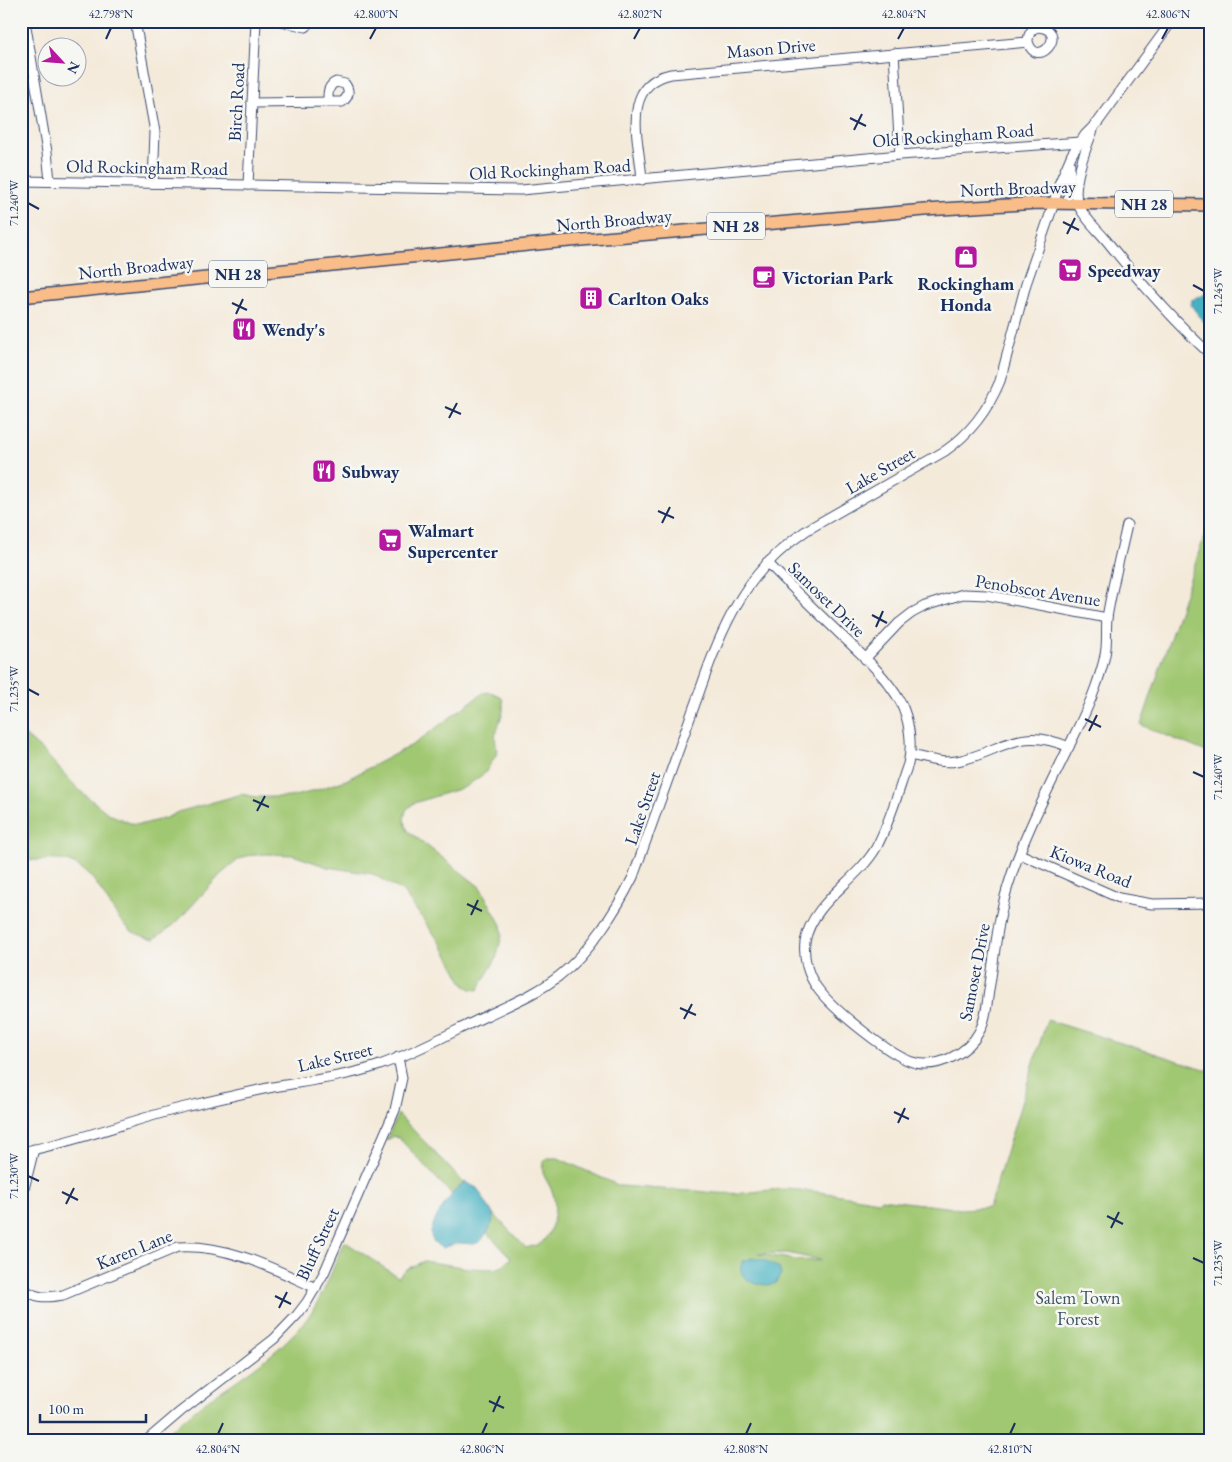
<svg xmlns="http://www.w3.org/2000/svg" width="1232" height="1462" font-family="'EB Garamond',serif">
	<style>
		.green { fill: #a0c771; stroke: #5e7b68; fill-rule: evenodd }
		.water { fill: #44b1c2; stroke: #307090 }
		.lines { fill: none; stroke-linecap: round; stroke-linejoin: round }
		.minor-casing { stroke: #3c4b71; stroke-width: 11 }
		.major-casing { stroke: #3c4b71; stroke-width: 14 }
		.minor { stroke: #fff; stroke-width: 9 }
		.major { stroke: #f8bd89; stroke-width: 11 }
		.ticks { fill: none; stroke: #1b2f5e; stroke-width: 2 }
		.labels { text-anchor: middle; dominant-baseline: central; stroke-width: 5; stroke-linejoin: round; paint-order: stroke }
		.shield { fill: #f6f6f2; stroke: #5d6b8a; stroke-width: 1 }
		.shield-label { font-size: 16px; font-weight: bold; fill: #1b2f5e }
		.street-label { font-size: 18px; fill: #1b2f5e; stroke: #f6f6f2 }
		.poi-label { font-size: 18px; font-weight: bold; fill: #1b2f5e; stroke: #f6f6f2; text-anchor: start }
		.park-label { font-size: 18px; fill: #3c5563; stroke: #f6f6f2 }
		.neatline { fill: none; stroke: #1b2f5e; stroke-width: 2 }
		.ticks-label { font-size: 12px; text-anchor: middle; fill: #1b2f5e }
	</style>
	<rect width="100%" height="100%" fill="#f6f6f2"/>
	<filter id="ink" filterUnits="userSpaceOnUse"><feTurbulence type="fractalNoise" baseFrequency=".02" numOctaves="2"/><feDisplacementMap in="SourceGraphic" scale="10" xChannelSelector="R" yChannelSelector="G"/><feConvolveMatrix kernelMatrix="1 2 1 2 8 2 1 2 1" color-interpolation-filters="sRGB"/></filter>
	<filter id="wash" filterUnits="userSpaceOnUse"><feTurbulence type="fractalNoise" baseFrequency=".0096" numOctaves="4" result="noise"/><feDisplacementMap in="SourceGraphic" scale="20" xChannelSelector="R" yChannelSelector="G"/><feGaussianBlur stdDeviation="1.12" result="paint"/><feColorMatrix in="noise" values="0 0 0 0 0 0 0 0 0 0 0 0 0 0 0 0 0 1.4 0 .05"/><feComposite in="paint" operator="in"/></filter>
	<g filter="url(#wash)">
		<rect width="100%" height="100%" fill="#f4eada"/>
		<g class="green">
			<polygon points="1207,528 1211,531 1211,754 1141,725"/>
			<path d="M491,692L501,697L503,701V711L495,737L497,753L485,773L465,787L414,803L406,810L404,819L408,831L480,887L501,925L502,935L496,959L478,990L471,989L464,985L442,945L403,892L373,874L327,867L293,855L265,854L246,856L238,860L221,874L175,924L154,939C148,937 138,935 133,932C106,913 102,873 69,862C59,858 38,861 26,860L21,859V732L43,751L80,791L109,814L130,823L143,824L166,818L178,812L242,794L255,797H290L311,792L346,780L414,744L483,693Z"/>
			<path d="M1047,1020L1211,1071V1441H159C177,1425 195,1408 215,1395C247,1374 282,1350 306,1320C324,1296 333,1268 344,1241L398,1277L407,1269L424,1261L469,1268L494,1269L501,1267L511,1258L399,1138L393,1136L386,1141L398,1114L526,1248C531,1246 537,1246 541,1243C554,1232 558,1206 552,1191C547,1179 541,1176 543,1162L548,1158H558L620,1186L689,1191L691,1190C708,1193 724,1194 741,1193C756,1192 772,1189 787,1189C818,1191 848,1196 879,1201L881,1199L961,1209L989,1207ZM787,1253L820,1260L821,1261L798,1260L758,1254Z"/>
		</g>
		<g class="water">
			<polygon points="1211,292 1211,326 1204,323 1191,305 1192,300"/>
			<path d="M465,1182L477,1188L493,1214V1221L489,1230L480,1242L474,1244L458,1243L442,1248C437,1245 433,1242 431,1236C429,1223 454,1188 465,1182Z"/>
			<path d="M752,1258L764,1260L779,1268L781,1274L775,1284C761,1287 735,1282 742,1262Z"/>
		</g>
	</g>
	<g filter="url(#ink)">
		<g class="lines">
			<g class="minor-casing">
				<g id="minor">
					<polyline points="25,21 47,152 50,181"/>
					<polyline points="135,21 155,132 153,183"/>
					<polyline points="281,21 306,27"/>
					<polyline points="894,53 900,155"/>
					<path d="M252,103L335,102H342C349,97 350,91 345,84L336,82C327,86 328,94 328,102"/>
					<path d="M1093,130C1086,148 1071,186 1078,204C1083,217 1097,229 1106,240C1138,280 1173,320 1211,355"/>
					<path d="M642,180C640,143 619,85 671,74L1028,42C1037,70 1067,34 1043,28C1033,25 1028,33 1028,42"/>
					<polyline points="21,181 521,190 900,155 1080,142"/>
					<polyline points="248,185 256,21"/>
					<polyline points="1068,203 1070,164"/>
					<path d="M767,562C791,587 816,611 841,635C862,655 885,675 900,701C909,718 913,745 908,764C898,792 890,822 876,848C857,881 812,902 805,942C803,958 808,976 818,989C832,1008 892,1058 916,1063C939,1068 968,1053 979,1032C987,1018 987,1000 990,984C995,951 998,918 1008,886C1023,836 1051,784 1074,736C1082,720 1090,703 1096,686C1100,674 1105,661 1106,648C1107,638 1106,628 1107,618C1112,587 1120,556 1127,525"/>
					<polyline points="865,659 899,623 912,613 925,606 963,594 987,595 1107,618"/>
					<path d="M910,755C925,758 941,764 957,761C1003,752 1016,725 1069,747"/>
					<polyline points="1020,854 1119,898 1152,904 1211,903"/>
					<path d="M21,1152C77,1142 130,1120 185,1107C214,1100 244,1093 273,1087C308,1081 343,1077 377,1066C415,1053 450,1033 486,1016C511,1004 538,993 559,976C589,953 616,911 633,877L709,665C731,607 754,566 807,530L945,451C971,433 988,410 1000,381L1026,284L1054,203L1059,184L1072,154L1085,135L1098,122L1172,21"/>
					<polyline points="21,1201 34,1149"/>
					<path d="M21,1287C36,1299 45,1298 63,1295L178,1247C227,1244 272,1268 316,1288"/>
					<polyline points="146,1441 180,1412 274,1339 297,1315 307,1302 324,1273 395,1110 402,1078 398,1057"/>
				</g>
			</g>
			<g class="major-casing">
				<polyline id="major" points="21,297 547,243 925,210 1039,203 1211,205"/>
			</g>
			<use href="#minor" class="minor"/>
			<use href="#major" class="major"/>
		</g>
	</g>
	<path class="ticks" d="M106,39L111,28M370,39L376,28M634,39L640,28M898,39L904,28M1162,39L1168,28M850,118L866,126M854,130L862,114M28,203L39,209M1063,222L1079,230M1067,234L1075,218M1193,285L1204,291M232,303L247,310M236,314L243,299M445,407L461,414M449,418L457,403M658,511L674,518M662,523L670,507M872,615L887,623M876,627L883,611M28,689L39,695M1085,719L1101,727M1089,731L1097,715M1193,772L1204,777M253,800L269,807M257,811L265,796M467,904L482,911M471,915L478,900M680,1008L696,1015M684,1019L692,1004M894,1112L909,1119M898,1123L905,1108M28,1176L39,1181M62,1192L78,1200M66,1204L74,1188M1107,1216L1123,1224M1111,1228L1119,1212M1193,1258L1204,1263M275,1296L291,1304M279,1308L287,1292M489,1401L504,1408M493,1412L500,1396M218,1434L223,1423M482,1434L487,1423M746,1434L751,1423M1010,1434L1015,1423"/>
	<defs>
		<g id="shop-square" transform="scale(1.25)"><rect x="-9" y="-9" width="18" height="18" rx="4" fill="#b5179e" stroke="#f6f6f2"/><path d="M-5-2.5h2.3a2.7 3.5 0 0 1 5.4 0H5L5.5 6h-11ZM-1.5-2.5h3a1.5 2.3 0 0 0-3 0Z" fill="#fff"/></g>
		<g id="supermarket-square" transform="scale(1.25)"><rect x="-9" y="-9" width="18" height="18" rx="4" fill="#b5179e" stroke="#f6f6f2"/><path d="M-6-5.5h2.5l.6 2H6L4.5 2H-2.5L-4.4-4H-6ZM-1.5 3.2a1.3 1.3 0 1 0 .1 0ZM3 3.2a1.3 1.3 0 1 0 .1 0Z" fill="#fff"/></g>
		<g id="cafe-square" transform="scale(1.25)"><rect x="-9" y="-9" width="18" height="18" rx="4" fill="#b5179e" stroke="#f6f6f2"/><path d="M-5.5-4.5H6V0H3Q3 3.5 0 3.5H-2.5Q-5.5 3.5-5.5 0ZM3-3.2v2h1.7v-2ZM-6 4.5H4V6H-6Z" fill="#fff"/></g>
		<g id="building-square" transform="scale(1.25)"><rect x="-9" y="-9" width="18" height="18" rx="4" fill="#b5179e" stroke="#f6f6f2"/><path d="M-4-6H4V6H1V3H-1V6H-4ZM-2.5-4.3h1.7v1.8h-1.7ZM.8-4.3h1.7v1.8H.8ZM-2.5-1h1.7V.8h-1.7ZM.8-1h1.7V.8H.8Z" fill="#fff"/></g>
		<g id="restaurant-square" transform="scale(1.25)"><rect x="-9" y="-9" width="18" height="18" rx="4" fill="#b5179e" stroke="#f6f6f2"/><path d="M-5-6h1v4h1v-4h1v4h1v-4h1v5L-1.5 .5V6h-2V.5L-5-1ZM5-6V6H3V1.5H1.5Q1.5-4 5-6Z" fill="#fff"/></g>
	</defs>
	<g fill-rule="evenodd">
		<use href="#shop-square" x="966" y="257"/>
		<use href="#supermarket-square" x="1070" y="270"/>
		<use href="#cafe-square" x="764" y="277"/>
		<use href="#building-square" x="591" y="298"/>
		<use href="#restaurant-square" x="244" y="329"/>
		<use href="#restaurant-square" x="324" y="471"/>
		<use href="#supermarket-square" x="390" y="540"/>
	</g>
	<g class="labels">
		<g class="shield">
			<rect x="1115" y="190.5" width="58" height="27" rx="4"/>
			<rect x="707" y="212.5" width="58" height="27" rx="4"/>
			<rect x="209" y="260.5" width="58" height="27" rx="4"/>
		</g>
		<g class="shield-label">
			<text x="1144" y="204">NH 28</text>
			<text x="736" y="226">NH 28</text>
			<text x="238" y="274">NH 28</text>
		</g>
		<g class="street-label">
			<text transform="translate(771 48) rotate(-5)">Mason Drive</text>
			<text transform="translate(236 102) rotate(-87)">Birch Road</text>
			<text transform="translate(953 135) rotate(-4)">Old Rockingham Road</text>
			<text transform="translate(147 167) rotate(1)">Old Rockingham Road</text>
			<text transform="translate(550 169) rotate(-3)">Old Rockingham Road</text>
			<text transform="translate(1018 188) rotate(-2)">North Broadway</text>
			<text transform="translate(614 220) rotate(-5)">North Broadway</text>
			<text transform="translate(136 267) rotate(-6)">North Broadway</text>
			<text transform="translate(880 470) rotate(-30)">Lake Street</text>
			<text transform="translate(1038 590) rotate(9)">Penobscot Avenue</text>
			<text transform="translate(827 599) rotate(44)">Samoset Drive</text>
			<text transform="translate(642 808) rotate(-71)">Lake Street</text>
			<text transform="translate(1091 866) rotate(22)">Kiowa Road</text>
			<text transform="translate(974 972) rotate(-79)">Samoset Drive</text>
			<text transform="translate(335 1057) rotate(-13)">Lake Street</text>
			<text transform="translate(317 1244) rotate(-65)">Bluff Street</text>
			<text transform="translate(134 1249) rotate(-22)">Karen Lane</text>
		</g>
		<g class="poi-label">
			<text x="1088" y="270">Speedway</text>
			<text x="782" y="277">Victorian Park</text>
			<text x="966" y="283" text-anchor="middle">Rockingham<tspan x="966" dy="21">Honda</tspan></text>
			<text x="608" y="298">Carlton Oaks</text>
			<text x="262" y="329">Wendy's</text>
			<text x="342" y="471">Subway</text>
			<text x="408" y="530">Walmart<tspan x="408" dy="21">Supercenter</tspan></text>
		</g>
		<g class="park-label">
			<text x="1078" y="1297">Salem Town<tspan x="1078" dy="21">Forest</tspan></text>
		</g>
	</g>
	<rect width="1232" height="1462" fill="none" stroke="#f6f6f2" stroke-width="55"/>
	<g transform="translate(62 62) rotate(116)"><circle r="24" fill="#f6f6f2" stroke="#9ea6b7"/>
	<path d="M0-4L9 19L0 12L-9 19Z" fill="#b5179e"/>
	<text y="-8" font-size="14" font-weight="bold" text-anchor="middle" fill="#1b2f5e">N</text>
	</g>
	<path d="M40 1414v8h106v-8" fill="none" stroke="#1b2f5e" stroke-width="2.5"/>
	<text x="48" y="1414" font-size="15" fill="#1b2f5e" stroke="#f6f6f2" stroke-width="4" paint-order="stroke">100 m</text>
	<rect x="28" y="28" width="1176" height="1406" class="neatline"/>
	<g class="ticks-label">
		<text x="111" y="18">42.798°N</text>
		<text x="376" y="18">42.800°N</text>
		<text x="640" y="18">42.802°N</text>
		<text x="904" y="18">42.804°N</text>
		<text x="1168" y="18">42.806°N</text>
		<text transform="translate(14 203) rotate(-90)" y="4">71.240°W</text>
		<text transform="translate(1218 291) rotate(-90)" y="4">71.245°W</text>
		<text transform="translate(14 689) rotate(-90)" y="4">71.235°W</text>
		<text transform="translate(1218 777) rotate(-90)" y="4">71.240°W</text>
		<text transform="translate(14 1176) rotate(-90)" y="4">71.230°W</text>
		<text transform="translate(1218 1263) rotate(-90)" y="4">71.235°W</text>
		<text x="218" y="1453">42.804°N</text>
		<text x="482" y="1453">42.806°N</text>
		<text x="746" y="1453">42.808°N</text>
		<text x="1010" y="1453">42.810°N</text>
	</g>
</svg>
